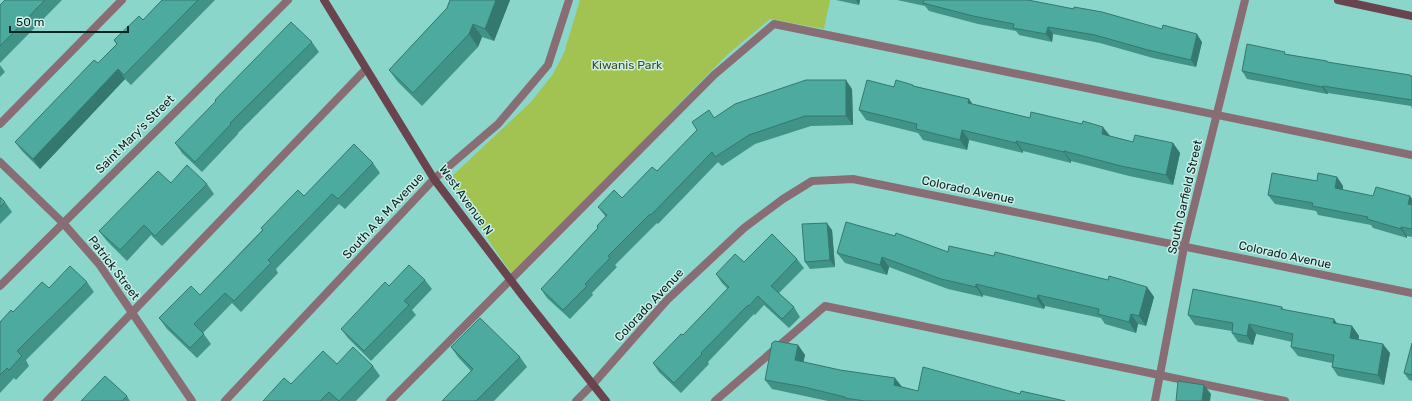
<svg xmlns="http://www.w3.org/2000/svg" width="1412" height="401" font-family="Rubik,sans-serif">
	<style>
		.green { fill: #a2c351 }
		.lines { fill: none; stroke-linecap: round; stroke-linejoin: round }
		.lane { stroke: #886e74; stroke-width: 8 }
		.street { stroke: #886e74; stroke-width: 8 }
		.secondary { stroke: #69444e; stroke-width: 8 }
		.wall { fill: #419388 }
		.shaded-wall { fill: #35786f }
		.building { fill: #4cab9e; stroke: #35786f }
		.labels { text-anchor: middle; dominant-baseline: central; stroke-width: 3; stroke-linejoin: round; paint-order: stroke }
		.park-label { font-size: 12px; fill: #3f4d1e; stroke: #cbeee8 }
		.street-label { font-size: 12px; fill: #042420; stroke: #cbeee8 }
	</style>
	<rect width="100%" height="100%" fill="#8bd6ca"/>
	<polygon class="green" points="580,0 830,0 824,29 770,19 727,55 512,274 491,244 450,178 532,101 553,74 564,53"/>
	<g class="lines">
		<g class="lane">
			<polyline points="0,124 122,0"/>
			<polyline points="47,401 366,69"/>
			<polyline points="390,401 714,75 774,24 1412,155"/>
			<polyline points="715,401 825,306 1285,401"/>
		</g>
		<g class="street">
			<polyline points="0,162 63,223 99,264 192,401"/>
			<polyline points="0,286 288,0"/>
			<polyline points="225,401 434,179 498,124 548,65 569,0"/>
			<polyline points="576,401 593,384 667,300 744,228 783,199 812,181 853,179 1412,293"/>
			<polyline points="1155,401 1184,247 1245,0"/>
		</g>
		<g class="secondary">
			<polyline points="324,0 434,179 522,295 606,401"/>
			<polyline points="1338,0 1412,16"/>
		</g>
	</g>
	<g class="wall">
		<polygon points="5,0 62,0 0,63 0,5"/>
		<polygon points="162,0 215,0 131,85 125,79 40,169 22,151 15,142 98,63 117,44 114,40 143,20"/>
		<polygon points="450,0 510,0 494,41 482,37 478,47 422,106 398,82 389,70 447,8"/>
		<polygon points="836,0 860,0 859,5"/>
		<polygon points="897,0 1028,0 1202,42 1196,67 1153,58 1100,43 1053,34 1052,42 1019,35 1016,31 978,24 929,11 925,6"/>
		<polygon points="312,42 319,52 238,133 238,134 202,172 182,153 175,143"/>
		<polygon points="1286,54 1328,63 1410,75 1411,76 1412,76 1412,109 1411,106 1328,93 1327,94 1247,79 1242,71"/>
		<polygon points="0,65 5,72 0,77"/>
		<polygon points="913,85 914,86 969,99 972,104 1030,118 1110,136 1133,142 1173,143 1180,153 1173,185 1129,176 1071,161 1071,163 1023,151 1023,153 969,140 967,150 923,140 918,133 866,120 859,110 894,87"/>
		<polygon points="852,89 853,125 811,126 755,144 722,166 718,162 658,224 657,223 615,265 617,267 592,293 593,295 570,319 547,298 541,289 598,228 597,226 606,217 598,207 622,198 657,171 714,118"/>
		<polygon points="373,163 380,173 345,209 339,204 276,269 278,273 241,312 232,303 203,333 211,344 197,358 167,329 159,318 200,295 262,230 261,228"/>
		<polygon points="1337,177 1343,186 1343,190 1373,196 1412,199 1412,237 1407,236 1407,238 1373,228 1371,225 1318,215 1316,211 1275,204 1268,195 1317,181"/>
		<polygon points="171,183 207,184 214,194 162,246 151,235 127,261 107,241 99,231"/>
		<polygon points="0,197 5,202 12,212 0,224"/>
		<polygon points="832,230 835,267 810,269 805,262"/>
		<polygon points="948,252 994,256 1108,280 1147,287 1154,297 1146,326 1138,324 1136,333 1105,324 1101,318 1045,306 1044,309 983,295 983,297 948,289 889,267 887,275 845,263 837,253"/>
		<polygon points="797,259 804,268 779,293 794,307 800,317 789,328 764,305 755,315 754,314 708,362 709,364 681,393 659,372 653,363 683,335 728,289 722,283 716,274 744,262"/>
		<polygon points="425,280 432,289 412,310 416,315 371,361 348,338 341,329 389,286"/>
		<polygon points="87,282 94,292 26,360 29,366 16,380 14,378 0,393 0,322 13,312 49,288"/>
		<polygon points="1282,307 1284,310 1337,324 1352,326 1359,336 1358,340 1390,353 1384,385 1338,376 1332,367 1332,363 1298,356 1291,347 1292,342 1256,334 1253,345 1238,342 1232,333 1232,331 1195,325 1188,315"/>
		<polygon points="1412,343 1412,381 1409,380 1404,373"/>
		<polygon points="798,345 805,355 803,362 840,370 895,378 902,387 918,391 1020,394 1065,401 828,401 772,389 765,380"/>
		<polygon points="451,347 520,357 527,367 494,401 442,401 471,371 458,357"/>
		<polygon points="337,364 373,366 380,376 356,401 263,401"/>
		<polygon points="127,396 130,401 81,401"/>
	</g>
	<g class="shaded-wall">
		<polygon points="496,0 510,0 494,41 485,29"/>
		<polygon points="856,0 860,0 859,5"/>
		<polygon points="473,24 482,37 478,47 469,34"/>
		<polygon points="1048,27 1053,34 1052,42 1046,34"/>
		<polygon points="1197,34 1202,42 1196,67 1191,60"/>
		<polygon points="118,69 125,79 40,169 33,159"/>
		<polygon points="846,80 852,89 853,125 846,116"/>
		<polygon points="1323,86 1328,93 1327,94 1322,87"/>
		<polygon points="969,99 976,109 968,103"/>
		<polygon points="1103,127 1111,137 1102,134"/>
		<polygon points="962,130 969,140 967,150 960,140"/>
		<polygon points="1016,141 1023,151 1023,153 1016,143"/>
		<polygon points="1173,143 1180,153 1173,185 1166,175"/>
		<polygon points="1064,151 1071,161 1071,163 1064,152"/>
		<polygon points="1337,177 1343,186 1341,197 1335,188"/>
		<polygon points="1410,196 1412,199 1412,210 1408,204"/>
		<polygon points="827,223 832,230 835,267 830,260"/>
		<polygon points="1401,227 1407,236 1407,238 1401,229"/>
		<polygon points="882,257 889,267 887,275 880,265"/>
		<polygon points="976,284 983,295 983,297 976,287"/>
		<polygon points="1147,287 1154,297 1146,326 1139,316"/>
		<polygon points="1038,295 1045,306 1044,309 1037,299"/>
		<polygon points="1131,314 1138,324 1136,333 1129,322"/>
		<polygon points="1334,319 1341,329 1333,323"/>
		<polygon points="1249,324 1256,334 1253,345 1247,336"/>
		<polygon points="1352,326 1359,336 1357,348 1350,338"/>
		<polygon points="1383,344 1390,353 1384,385 1378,375"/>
		<polygon points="798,345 805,355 802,370 795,360"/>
		<polygon points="895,378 902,387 894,385"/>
		<polygon points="1204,385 1211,394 1210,401 1202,401"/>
	</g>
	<g class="building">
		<polygon points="5,0 45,0 0,46 0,5"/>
		<polygon points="162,0 198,0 124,75 118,69 33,159 15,142 94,60 98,63 117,44 114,40 139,16 143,20"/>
		<polygon points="450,0 496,0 485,29 473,24 469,34 413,93 389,70 447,8"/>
		<polygon points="924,0 1028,0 1074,9 1074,7 1102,12 1162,29 1163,25 1197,34 1191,60 1148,50 1095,35 1048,27 1046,34 1013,28 1014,24 973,16 923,3"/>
		<polygon points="291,22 312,42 230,123 231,124 195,162 175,143 216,101 215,100"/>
		<polygon points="1247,44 1285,52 1284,54 1327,61 1327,62 1410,75 1410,76 1412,76 1412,100 1323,86 1322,87 1242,71"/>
		<polygon points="806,80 846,80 846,116 805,116 749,135 715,157 712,152 651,215 650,214 608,256 610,258 585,284 587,286 563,310 541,289 598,228 597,226 607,215 598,207 614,190 622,198 652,167 657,171 697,130 692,122 709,110 714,118 735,104"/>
		<polygon points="867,80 894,87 896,80 913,85 913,86 969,99 968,103 1030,118 1031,112 1082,124 1083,121 1103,127 1102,134 1133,142 1135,135 1173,143 1166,175 1121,166 1064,151 1064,152 1016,141 1016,143 962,130 960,140 916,129 917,124 859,110"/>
		<polygon points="354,144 373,163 338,199 332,194 268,260 271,263 234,301 225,293 194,324 204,334 190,348 159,318 191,286 200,295 263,230 261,228 298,190 304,196"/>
		<polygon points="187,165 207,184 155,236 144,225 120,250 99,231 158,171 171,183"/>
		<polygon points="1272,173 1317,181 1318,173 1337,177 1335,188 1373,196 1376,187 1410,196 1408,204 1412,205 1412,229 1401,227 1401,229 1367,219 1368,217 1312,206 1313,203 1268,195"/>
		<polygon points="0,197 5,202 0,207"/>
		<polygon points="846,222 895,236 896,233 948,252 949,246 994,256 995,252 1108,280 1109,276 1147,287 1139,316 1131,314 1129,322 1098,314 1099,309 1038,295 1037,299 976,284 976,287 941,279 882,257 880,265 837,253"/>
		<polygon points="827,223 830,260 805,262 802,224"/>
		<polygon points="772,234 797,259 771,286 794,307 782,319 758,296 749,306 748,305 701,353 702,354 674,383 653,363 681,334 683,335 729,287 716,274 735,254 744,262"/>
		<polygon points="409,265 425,280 404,301 409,305 364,351 341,329 385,282 389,286"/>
		<polygon points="70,266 87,282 17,351 22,356 9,370 7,368 0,375 0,322 11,310 13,312 42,282 49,288"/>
		<polygon points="1193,289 1282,307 1281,309 1334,319 1333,323 1352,326 1350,338 1383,344 1378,375 1332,367 1334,355 1291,347 1293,334 1249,324 1247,336 1232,333 1233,323 1188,315"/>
		<polygon points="480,318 520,357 476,401 442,401 473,369 451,347"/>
		<polygon points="775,341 798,345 795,360 840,370 895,378 894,385 918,391 923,367 1020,394 1021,391 1065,401 865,401 845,398 845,397 804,387 765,380 772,343"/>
		<polygon points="1412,343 1412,375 1404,373"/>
		<polygon points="353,347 373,366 339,401 329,392 320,401 263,401 284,378 291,384 323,351 337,364"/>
		<polygon points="105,376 127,396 122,401 81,401"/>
		<polygon points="1178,381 1204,385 1202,401 1176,401"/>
	</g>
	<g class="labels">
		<g class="park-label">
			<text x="627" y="65">Kiwanis Park</text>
		</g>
		<g class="street-label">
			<text transform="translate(135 134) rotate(-45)">Saint Mary's Street</text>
			<text transform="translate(968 190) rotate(12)">Colorado Avenue</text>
			<text transform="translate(1185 197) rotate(-77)">South Garfield Street</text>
			<text transform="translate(466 200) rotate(54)">West Avenue N</text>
			<text transform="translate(383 216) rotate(-47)">South A &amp; M Avenue</text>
			<text transform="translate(1285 255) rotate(12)">Colorado Avenue</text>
			<text transform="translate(114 268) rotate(53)">Patrick Street</text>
			<text transform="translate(649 305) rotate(-47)">Colorado Avenue</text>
		</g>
	</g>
	<path d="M10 26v6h118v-6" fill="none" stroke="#042420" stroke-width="2"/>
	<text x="16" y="26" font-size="12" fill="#042420" stroke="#cbeee8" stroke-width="3" paint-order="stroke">50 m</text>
</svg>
